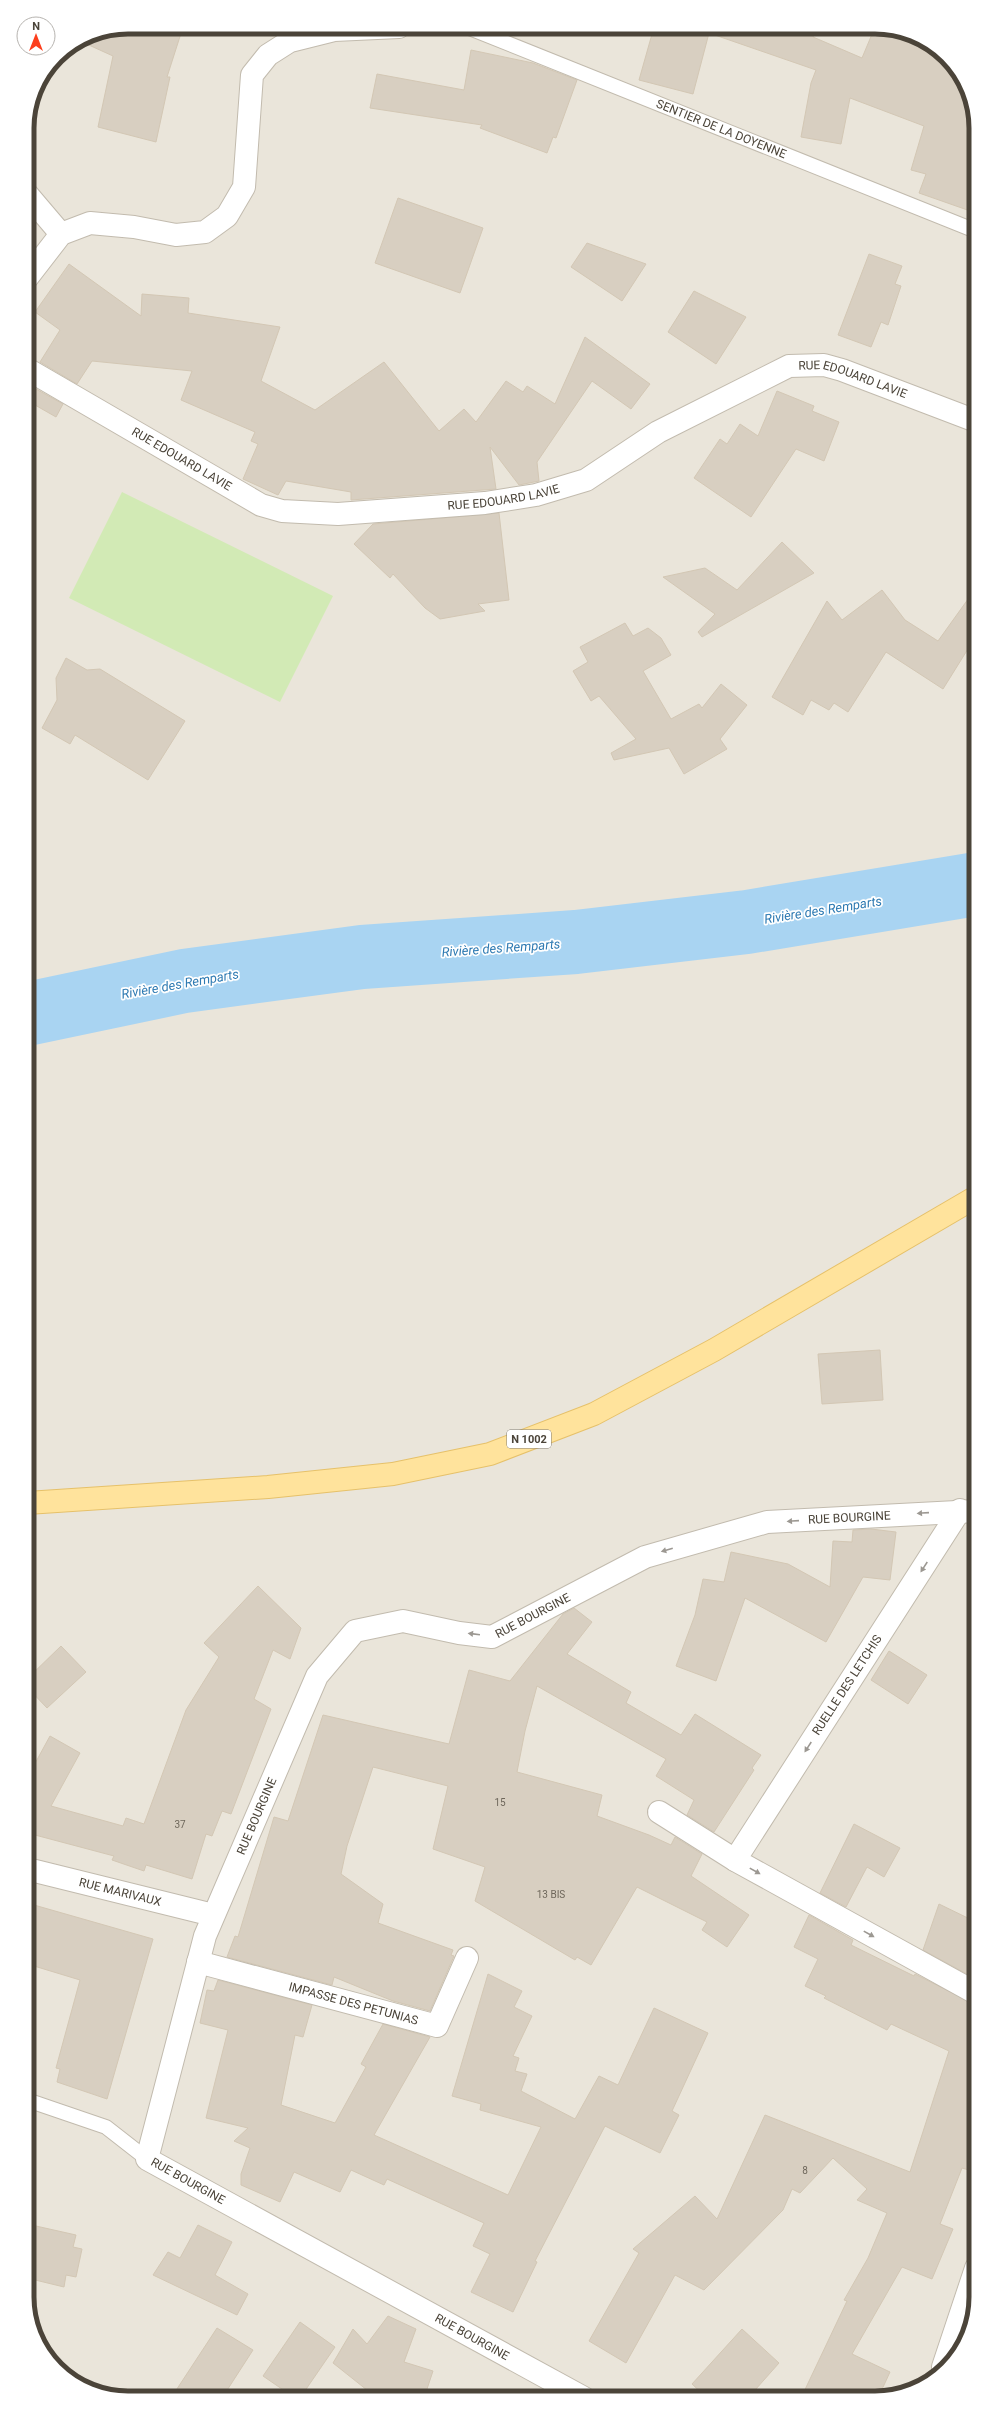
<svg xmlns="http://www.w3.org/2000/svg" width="1003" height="2425" font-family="Roboto,sans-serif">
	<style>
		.residential { fill: #eae5da }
		.green { fill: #d2eab5 }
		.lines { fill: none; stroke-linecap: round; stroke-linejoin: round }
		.river { stroke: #a9d4f2; stroke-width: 64 }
		.building { fill: #d8cfc1; stroke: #d3c7b4 }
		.service-casing { stroke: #c2bbae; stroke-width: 16 }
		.minor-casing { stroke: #c2bbae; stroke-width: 24 }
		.tertiary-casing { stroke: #c2bbae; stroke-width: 24 }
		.primary-casing { stroke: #e6c16a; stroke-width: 24 }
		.service { stroke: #fff; stroke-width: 14 }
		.minor { stroke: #fff; stroke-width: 22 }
		.tertiary { stroke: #fff; stroke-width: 22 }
		.primary { stroke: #ffe39c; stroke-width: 22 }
		.oneway { fill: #9c9892 }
		.labels { text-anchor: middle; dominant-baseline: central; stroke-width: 3.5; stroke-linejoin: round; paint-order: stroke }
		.number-label { font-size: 10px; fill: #6e675b }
		.shield { fill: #fff; stroke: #817c74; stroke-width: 1 }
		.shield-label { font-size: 11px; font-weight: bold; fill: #4b4439 }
		.street-label { font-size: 12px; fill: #4b4439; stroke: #fff }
		.water-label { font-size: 13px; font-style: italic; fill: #2e7ab2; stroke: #fff }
		.rim { fill: none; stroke: #4b4439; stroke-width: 5 }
	</style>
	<rect width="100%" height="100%" fill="#f6f3ec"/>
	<polygon class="residential" points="128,27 882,27 937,48 971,95 976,128 976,2298 971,2330 955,2358 908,2393 875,2398 121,2398 66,2377 32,2330 27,2297 27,121 35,89 57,56 89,35"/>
	<polygon class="green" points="122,492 333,596 280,702 69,598"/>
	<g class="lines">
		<polyline class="river" points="27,1014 184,981 362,957 576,942 747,922 976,884"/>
	</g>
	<g class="building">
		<polygon points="128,27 183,27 167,77 170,77 156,142 98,127 113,56 80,41 89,35"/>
		<polygon points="654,27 816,27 813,37 862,58 875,27 882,27 937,48 971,95 976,128 976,213 919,193 926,174 911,170 924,126 850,98 841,144 801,137 811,83 816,70 709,33 693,94 639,80"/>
		<polygon points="471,50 533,63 577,80 556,138 553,137 547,153 480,128 482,125 370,108 377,74 464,90"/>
		<polygon points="398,198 483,228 460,293 375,263"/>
		<polygon points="587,243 646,264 622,301 571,267"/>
		<polygon points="869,254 902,266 895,284 901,286 888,325 881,322 871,347 838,335"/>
		<polygon points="69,264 141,316 142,294 189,298 188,313 280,327 261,381 315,410 384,362 439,431 464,409 476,422 506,381 523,392 527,386 555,404 585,337 650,384 631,409 592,381 537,462 539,481 519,485 490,447 496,489 351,500 351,492 286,481 278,495 243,479 258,444 251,441 255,432 181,400 192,371 92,361 77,384 40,362 60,330 35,312"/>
		<polygon points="694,291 746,317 716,364 668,332"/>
		<polygon points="36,389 63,404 56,417 28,401"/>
		<polygon points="777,391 814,406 812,411 839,422 824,461 796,449 751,517 694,478 720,439 727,444 740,424 758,436"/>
		<polygon points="499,513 509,600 478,604 485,611 440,619 425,608 393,574 390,578 354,544 373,524"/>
		<polygon points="782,542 814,573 702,637 698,632 715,614 663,577 705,568 737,590"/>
		<polygon points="976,588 976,636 943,689 886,652 848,712 834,703 829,710 811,700 803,715 772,697 827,601 842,620 882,590 905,620 938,641"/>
		<polygon points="625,623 633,636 648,628 661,638 671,655 643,671 671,719 699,704 702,708 721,684 747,705 720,739 727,749 684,774 669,748 614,760 611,753 636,739 599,696 591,701 573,671 588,662 580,647"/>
		<polygon points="66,658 87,670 100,669 185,721 148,780 75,735 70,744 42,728 57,700 56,678"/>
		<polygon points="880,1350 883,1400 822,1404 818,1354"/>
		<polygon points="871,1529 896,1532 890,1580 863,1577 826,1642 745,1598 716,1681 676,1666 695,1615 703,1579 724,1582 731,1552 788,1564 830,1587 833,1541 852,1542 853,1530"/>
		<polygon points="258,1586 301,1628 290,1659 273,1650 254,1699 271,1709 231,1814 222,1811 212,1836 206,1834 192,1879 146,1865 144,1871 112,1860 114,1856 35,1835 27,1850 27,1778 50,1736 80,1753 51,1806 123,1826 126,1818 144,1824 186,1710 219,1657 204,1643"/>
		<polygon points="574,1608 592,1622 567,1654 631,1692 626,1703 681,1735 695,1714 761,1755 752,1768 754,1770 714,1832 687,1815 694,1800 656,1776 666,1759 537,1686 525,1731 517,1772 602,1795 597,1816 649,1835 671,1845 675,1837 702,1854 691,1876 749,1915 727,1947 702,1930 707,1922 637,1887 591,1965 577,1957 575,1960 475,1901 485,1867 433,1849 448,1786 373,1767 347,1846 341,1874 383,1904 378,1923 453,1950 451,1955 454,1956 430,2011 393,2001 334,1977 332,1985 227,1957 235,1936 238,1937 274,1817 288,1821 323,1715 449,1744 469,1670 510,1681 563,1614"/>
		<polygon points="61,1646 86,1672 47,1708 27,1687 27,1679"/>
		<polygon points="889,1651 927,1675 908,1704 871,1680"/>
		<polygon points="854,1824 900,1848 884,1877 867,1867 846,1907 820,1893"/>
		<polygon points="27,1903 153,1939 107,2099 57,2082 60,2069 56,2068 80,1980 34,1966 35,1961 27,1959"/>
		<polygon points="939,1904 976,1922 976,1979 923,1950"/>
		<polygon points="809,1915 853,1940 851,1945 914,1976 915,1974 976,2005 976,2172 962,2168 940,2224 953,2229 932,2279 902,2267 852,2354 890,2372 878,2398 836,2398 828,2394 826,2398 801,2398 847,2301 844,2300 868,2258 887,2213 857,2200 867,2189 833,2158 800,2193 792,2189 783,2210 704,2290 675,2275 626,2363 589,2341 639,2253 633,2249 695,2196 717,2219 765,2115 910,2172 949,2051 891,2024 887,2030 824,1998 826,1996 805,1986 818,1959 794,1947"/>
		<polygon points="488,1974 522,1991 514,2007 532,2016 513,2056 519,2058 515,2071 527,2074 521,2091 575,2119 599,2076 618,2085 654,2008 708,2033 672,2111 679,2115 660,2153 605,2126 535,2261 537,2262 513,2312 471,2292 490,2254 473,2246 484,2223 387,2179 384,2185 351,2170 340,2192 294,2172 280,2202 241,2185 241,2174 250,2148 234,2141 248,2128 206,2118 228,2030 200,2023 207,1990 214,1991 218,1980 312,2005 303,2037 295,2035 281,2105 335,2123 366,2067 361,2064 383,2024 430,2037 374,2135 508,2195 541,2127 480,2110 481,2104 452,2096"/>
		<polygon points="27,2224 76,2235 73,2247 82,2249 76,2277 66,2275 64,2287 27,2278"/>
		<polygon points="198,2225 232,2242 215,2275 248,2294 237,2315 153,2275 168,2252 180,2258"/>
		<polygon points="388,2316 416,2329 404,2362 433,2371 424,2398 377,2398 333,2363 353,2329 367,2344"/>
		<polygon points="300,2322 335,2347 300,2398 295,2398 263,2376"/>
		<polygon points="217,2328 253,2350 222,2398 171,2398"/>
		<polygon points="742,2329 779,2363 748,2398 707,2398 692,2384"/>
	</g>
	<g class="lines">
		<g class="service-casing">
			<g id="service">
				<path id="s1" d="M467,27L976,231"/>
				<polyline points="27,2100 106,2127 147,2159"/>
			</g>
		</g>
		<g class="minor-casing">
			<g id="minor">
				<polyline points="27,194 61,234"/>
				<path id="s2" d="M27,369L261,505L282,511L338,514L485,503L536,495L586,480L658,432L789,366L824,365L842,370L976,421"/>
				<polyline points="960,1510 735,1860 976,1993"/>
				<polyline points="659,1812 735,1860"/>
				<path id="s3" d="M27,1869L213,1915"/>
				<path id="s4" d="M198,1962L437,2026L467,1958"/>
				<polyline points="943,2367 976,2268"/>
				<path id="s5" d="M584,2398L147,2159L205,1936L317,1676L355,1631L403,1621L459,1633L492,1637L645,1557L767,1522L976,1511"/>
			</g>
		</g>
		<g class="tertiary-casing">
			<polyline id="tertiary" points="27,278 61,234 90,223 134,227 176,235 205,232 227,216 244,187 252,75 268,55 290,41 334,30 399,27"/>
		</g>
		<g class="primary-casing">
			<polyline id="primary" points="27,1503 268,1487 393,1474 490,1454 594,1414 714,1350 976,1197"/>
		</g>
		<use href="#service" class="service"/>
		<use href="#minor" class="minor"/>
		<use href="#tertiary" class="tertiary"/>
		<use href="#primary" class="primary"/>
	</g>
	<defs><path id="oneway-solid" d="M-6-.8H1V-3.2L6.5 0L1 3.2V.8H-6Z"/></defs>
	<g class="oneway">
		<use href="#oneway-solid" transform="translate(923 1513) rotate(176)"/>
		<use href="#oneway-solid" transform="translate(793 1521) rotate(176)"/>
		<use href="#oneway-solid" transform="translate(667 1550) rotate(164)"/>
		<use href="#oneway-solid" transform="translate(924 1567) rotate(123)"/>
		<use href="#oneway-solid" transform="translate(474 1634) rotate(-173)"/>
		<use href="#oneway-solid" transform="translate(808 1747) rotate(123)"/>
		<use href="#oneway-solid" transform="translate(755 1871) rotate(29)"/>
		<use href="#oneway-solid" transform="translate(869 1934) rotate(29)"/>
	</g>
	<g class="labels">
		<g class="number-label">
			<text x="500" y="1802">15</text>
			<text x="180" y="1824">37</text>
			<text x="551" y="1894">13 BIS</text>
			<text x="805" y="2170">8</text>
		</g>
		<rect class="shield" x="507" y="1430" width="44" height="18" rx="3"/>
		<g class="shield-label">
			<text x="529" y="1439">N 1002</text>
		</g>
		<g class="street-label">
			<text stroke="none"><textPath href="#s1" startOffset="274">SENTIER DE LA DOYENNE</textPath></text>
			<text stroke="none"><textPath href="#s2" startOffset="899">RUE EDOUARD LAVIE</textPath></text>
			<text stroke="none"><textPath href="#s2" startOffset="179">RUE EDOUARD LAVIE</textPath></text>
			<text stroke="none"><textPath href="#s2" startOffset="515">RUE EDOUARD LAVIE</textPath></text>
			<text stroke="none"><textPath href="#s5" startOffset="1592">RUE BOURGINE</textPath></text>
			<text stroke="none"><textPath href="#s5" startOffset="1256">RUE BOURGINE</textPath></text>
			<text transform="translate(847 1685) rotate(-57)">RUELLE DES LETCHIS</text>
			<text stroke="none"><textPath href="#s5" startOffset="859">RUE BOURGINE</textPath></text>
			<text stroke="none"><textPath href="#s3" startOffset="96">RUE MARIVAUX</textPath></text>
			<text stroke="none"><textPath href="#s4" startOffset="161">IMPASSE DES PETUNIAS</textPath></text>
			<text transform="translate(188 2181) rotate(29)">RUE BOURGINE</text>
			<text transform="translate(472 2337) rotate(29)">RUE BOURGINE</text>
		</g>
		<g class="water-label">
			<text transform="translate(823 910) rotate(-9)">Rivière des Remparts</text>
			<text transform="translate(501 948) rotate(-4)">Rivière des Remparts</text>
			<text transform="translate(180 984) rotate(-10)">Rivière des Remparts</text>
		</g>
	</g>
	<path d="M0 0H1003V2425H0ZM128 34H875A94 94 0 0 1 969 128V2297A94 94 0 0 1 875 2391H128A94 94 0 0 1 34 2297V128A94 94 0 0 1 128 34Z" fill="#fff" fill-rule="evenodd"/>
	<path class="rim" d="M128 34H875A94 94 0 0 1 969 128V2297A94 94 0 0 1 875 2391H128A94 94 0 0 1 34 2297V128A94 94 0 0 1 128 34Z"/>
	<g transform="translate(36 36)"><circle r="19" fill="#ffffff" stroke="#b7b4b0"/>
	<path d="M0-3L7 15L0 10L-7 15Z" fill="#fc3f1d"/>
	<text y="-6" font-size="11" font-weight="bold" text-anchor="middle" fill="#4b4439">N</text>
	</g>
</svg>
